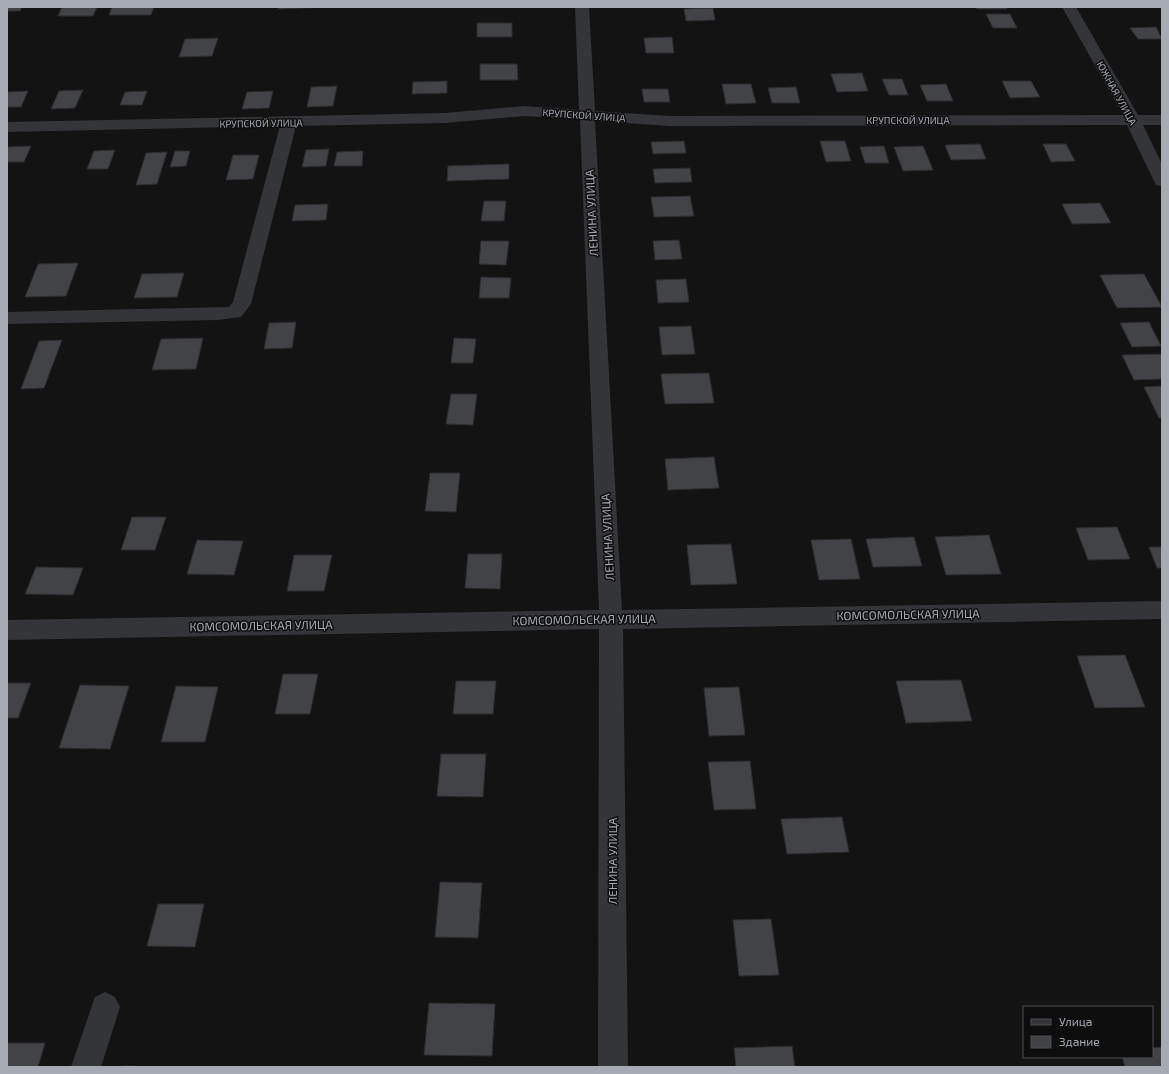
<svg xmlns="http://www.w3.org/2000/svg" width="1169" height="1074" font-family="'Exo 2',sans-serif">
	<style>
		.building { fill: #424347; stroke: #2d2d30 }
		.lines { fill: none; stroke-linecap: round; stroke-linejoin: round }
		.minor { fill: #343539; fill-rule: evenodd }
		.labels { text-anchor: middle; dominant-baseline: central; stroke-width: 3; stroke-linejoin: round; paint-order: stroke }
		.far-street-label { font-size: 10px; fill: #a6aab3; stroke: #0e0e0f }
		.street-label { font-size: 12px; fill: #a6aab3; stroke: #0e0e0f }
	</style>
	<rect width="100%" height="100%" fill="#131314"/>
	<g class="building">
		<polygon points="7,7 22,7 20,11 7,11"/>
		<polygon points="62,7 97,7 93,16 58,16"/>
		<polygon points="112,7 154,7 151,15 109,15"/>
		<polygon points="279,7 329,7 278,9"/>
		<polygon points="976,7 1006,7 1007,9 977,9"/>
		<polygon points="713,8 715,20 686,21 684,9"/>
		<polygon points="986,14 1010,14 1017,28 993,28"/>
		<rect x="477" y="23" width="35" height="14"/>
		<polygon points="1156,27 1162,39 1138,39 1130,28"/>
		<polygon points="672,37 674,53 646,53 644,38"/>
		<polygon points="218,38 212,56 179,57 185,39"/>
		<polygon points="480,64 517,64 518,80 480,80"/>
		<polygon points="862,73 868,91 837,92 831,74"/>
		<polygon points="882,79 902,79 908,95 889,95"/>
		<polygon points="447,81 447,93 412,94 413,82"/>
		<polygon points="1002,81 1031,81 1040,97 1010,98"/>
		<polygon points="722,84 751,84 756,103 726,104"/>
		<polygon points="946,84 953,101 927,101 920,85"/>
		<polygon points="337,86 333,106 307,107 311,87"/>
		<polygon points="796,87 800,103 772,103 768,88"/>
		<polygon points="642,89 668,89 670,102 644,102"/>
		<polygon points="83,90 75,108 51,109 59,91"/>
		<polygon points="28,91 21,107 7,107 7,92"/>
		<polygon points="147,91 142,105 120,105 125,92"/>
		<polygon points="273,91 269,108 242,109 247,92"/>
		<polygon points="684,141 686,153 653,154 651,142"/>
		<polygon points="820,141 845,141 851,161 826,162"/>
		<polygon points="980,144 986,159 951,160 945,145"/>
		<polygon points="1043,144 1066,144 1075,161 1051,162"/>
		<polygon points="31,146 24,162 7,162 7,147"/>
		<polygon points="884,146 889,163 865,163 860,147"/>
		<polygon points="923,146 933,170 903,171 894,147"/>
		<polygon points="329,149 326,166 302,167 306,150"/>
		<polygon points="115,150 108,169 87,169 94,151"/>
		<polygon points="175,151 190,151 186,166 170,167"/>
		<polygon points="363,151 362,166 334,166 337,152"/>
		<polygon points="167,152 157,184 136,185 146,153"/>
		<polygon points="233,155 259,155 253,179 226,180"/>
		<polygon points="509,164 509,179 447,181 448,166"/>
		<polygon points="690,168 692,182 655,183 653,169"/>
		<polygon points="690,196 694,216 654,217 651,197"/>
		<polygon points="484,201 506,201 504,221 481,221"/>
		<polygon points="1100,203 1111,223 1072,224 1062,204"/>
		<polygon points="328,204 326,220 292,221 295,205"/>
		<polygon points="679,240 682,259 655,260 653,241"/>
		<polygon points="481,241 509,241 506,265 479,264"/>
		<polygon points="78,263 66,296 25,297 38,264"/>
		<polygon points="184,273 177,297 134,298 142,274"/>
		<polygon points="1144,274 1162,307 1117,308 1100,275"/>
		<polygon points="481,277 511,278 509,298 479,298"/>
		<polygon points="686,279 689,302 658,303 656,280"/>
		<polygon points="296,322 292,348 264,349 269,323"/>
		<polygon points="1149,322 1161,346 1132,347 1120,323"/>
		<polygon points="691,326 695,354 662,355 659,327"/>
		<polygon points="203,338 196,369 152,370 161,339"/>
		<polygon points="454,338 476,339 473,363 451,363"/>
		<polygon points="62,340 44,388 21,389 39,341"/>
		<polygon points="1162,354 1162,379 1134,380 1122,355"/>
		<polygon points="709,373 714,403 665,404 661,374"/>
		<polygon points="1162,386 1162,418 1159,418 1144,387"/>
		<polygon points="451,394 477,394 473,425 446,424"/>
		<polygon points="714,457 719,488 668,490 665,459"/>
		<polygon points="430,473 460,473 456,512 425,511"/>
		<polygon points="132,517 166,517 155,550 121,550"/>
		<polygon points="1117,527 1130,559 1088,560 1076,528"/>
		<polygon points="989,535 1001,574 946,575 935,537"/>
		<polygon points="914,537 922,566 873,567 866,539"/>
		<polygon points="851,539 860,579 819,580 811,540"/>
		<polygon points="197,540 243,541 234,575 187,574"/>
		<polygon points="731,544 737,584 691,585 687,545"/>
		<polygon points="1149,547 1162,547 1162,568 1157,568"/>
		<polygon points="468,554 502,554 500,589 465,588"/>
		<polygon points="294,555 332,555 324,591 287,591"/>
		<polygon points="36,567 83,568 73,595 25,594"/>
		<polygon points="1125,655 1145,707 1095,708 1077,656"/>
		<polygon points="283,674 318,674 310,714 275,714"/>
		<polygon points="961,680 972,721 906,723 896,681"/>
		<polygon points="456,681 496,681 493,714 453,714"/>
		<polygon points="7,683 31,683 18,718 7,718"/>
		<polygon points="80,685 129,686 110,749 59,748"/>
		<polygon points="176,686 218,687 205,742 161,742"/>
		<polygon points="739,687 745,735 709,736 704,688"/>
		<polygon points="441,754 486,754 483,797 437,796"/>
		<polygon points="750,761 756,809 714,810 708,762"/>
		<polygon points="842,817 849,852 787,854 781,819"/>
		<polygon points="440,882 482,883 478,938 435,937"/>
		<polygon points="158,904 204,904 195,947 147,946"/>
		<polygon points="771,919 779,975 739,976 733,920"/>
		<polygon points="429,1003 495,1004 492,1056 424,1055"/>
		<polygon points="7,1043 45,1043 38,1067 7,1067"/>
		<polygon points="792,1046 795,1067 736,1067 734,1048"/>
		<polygon points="1162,1047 1162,1067 1125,1067 1122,1057 1152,1057 1152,1048"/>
		<polygon points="123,1066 177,1067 122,1067"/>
	</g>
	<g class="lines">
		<g class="minor">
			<polygon points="575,7 589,7 595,111 670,116 1123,115 1062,7 1076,7 1138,115 1162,115 1162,125 1143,125 1162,164 1162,186 1156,185 1154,181 1127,125 670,126 595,121 622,610 1162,601 1162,619 623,629 628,1067 598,1067 599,629 7,640 7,620 599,610 580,119 524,116 445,123 296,126 251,304 241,317 218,320 7,324 7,312 229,307 233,302 280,126 7,132 7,122 445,113 524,106 579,110"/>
			<polygon points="105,992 115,997 120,1007 101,1067 71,1067 95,997"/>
		</g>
	</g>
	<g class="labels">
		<g class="far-street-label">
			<text transform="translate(1117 93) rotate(61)">ЮЖНАЯ УЛИЦА</text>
			<text transform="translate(584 115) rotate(4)">КРУПСКОЙ УЛИЦА</text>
			<text x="908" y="120">КРУПСКОЙ УЛИЦА</text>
			<text transform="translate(261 123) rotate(-1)">КРУПСКОЙ УЛИЦА</text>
		</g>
		<g class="street-label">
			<text transform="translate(591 213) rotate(-93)">ЛЕНИНА УЛИЦА</text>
			<text transform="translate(607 537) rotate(-93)">ЛЕНИНА УЛИЦА</text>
			<text transform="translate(908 614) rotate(-1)">КОМСОМОЛЬСКАЯ УЛИЦА</text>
			<text transform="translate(584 619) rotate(-1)">КОМСОМОЛЬСКАЯ УЛИЦА</text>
			<text transform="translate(261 625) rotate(-1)">КОМСОМОЛЬСКАЯ УЛИЦА</text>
			<text transform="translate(612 861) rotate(-90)">ЛЕНИНА УЛИЦА</text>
		</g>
	</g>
	<rect width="1169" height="1074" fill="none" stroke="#a6aab3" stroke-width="16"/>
	<rect x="1023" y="1006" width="130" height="52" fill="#0e0e0f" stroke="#4b4c51"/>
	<rect x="1031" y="1019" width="20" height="6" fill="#343539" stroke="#4b4c51"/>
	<text x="1059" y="1026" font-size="12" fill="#a6aab3">Улица</text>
	<rect x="1031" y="1036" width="20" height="12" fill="#424347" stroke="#4b4c51"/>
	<text x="1059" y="1046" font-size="12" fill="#a6aab3">Здание</text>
</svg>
